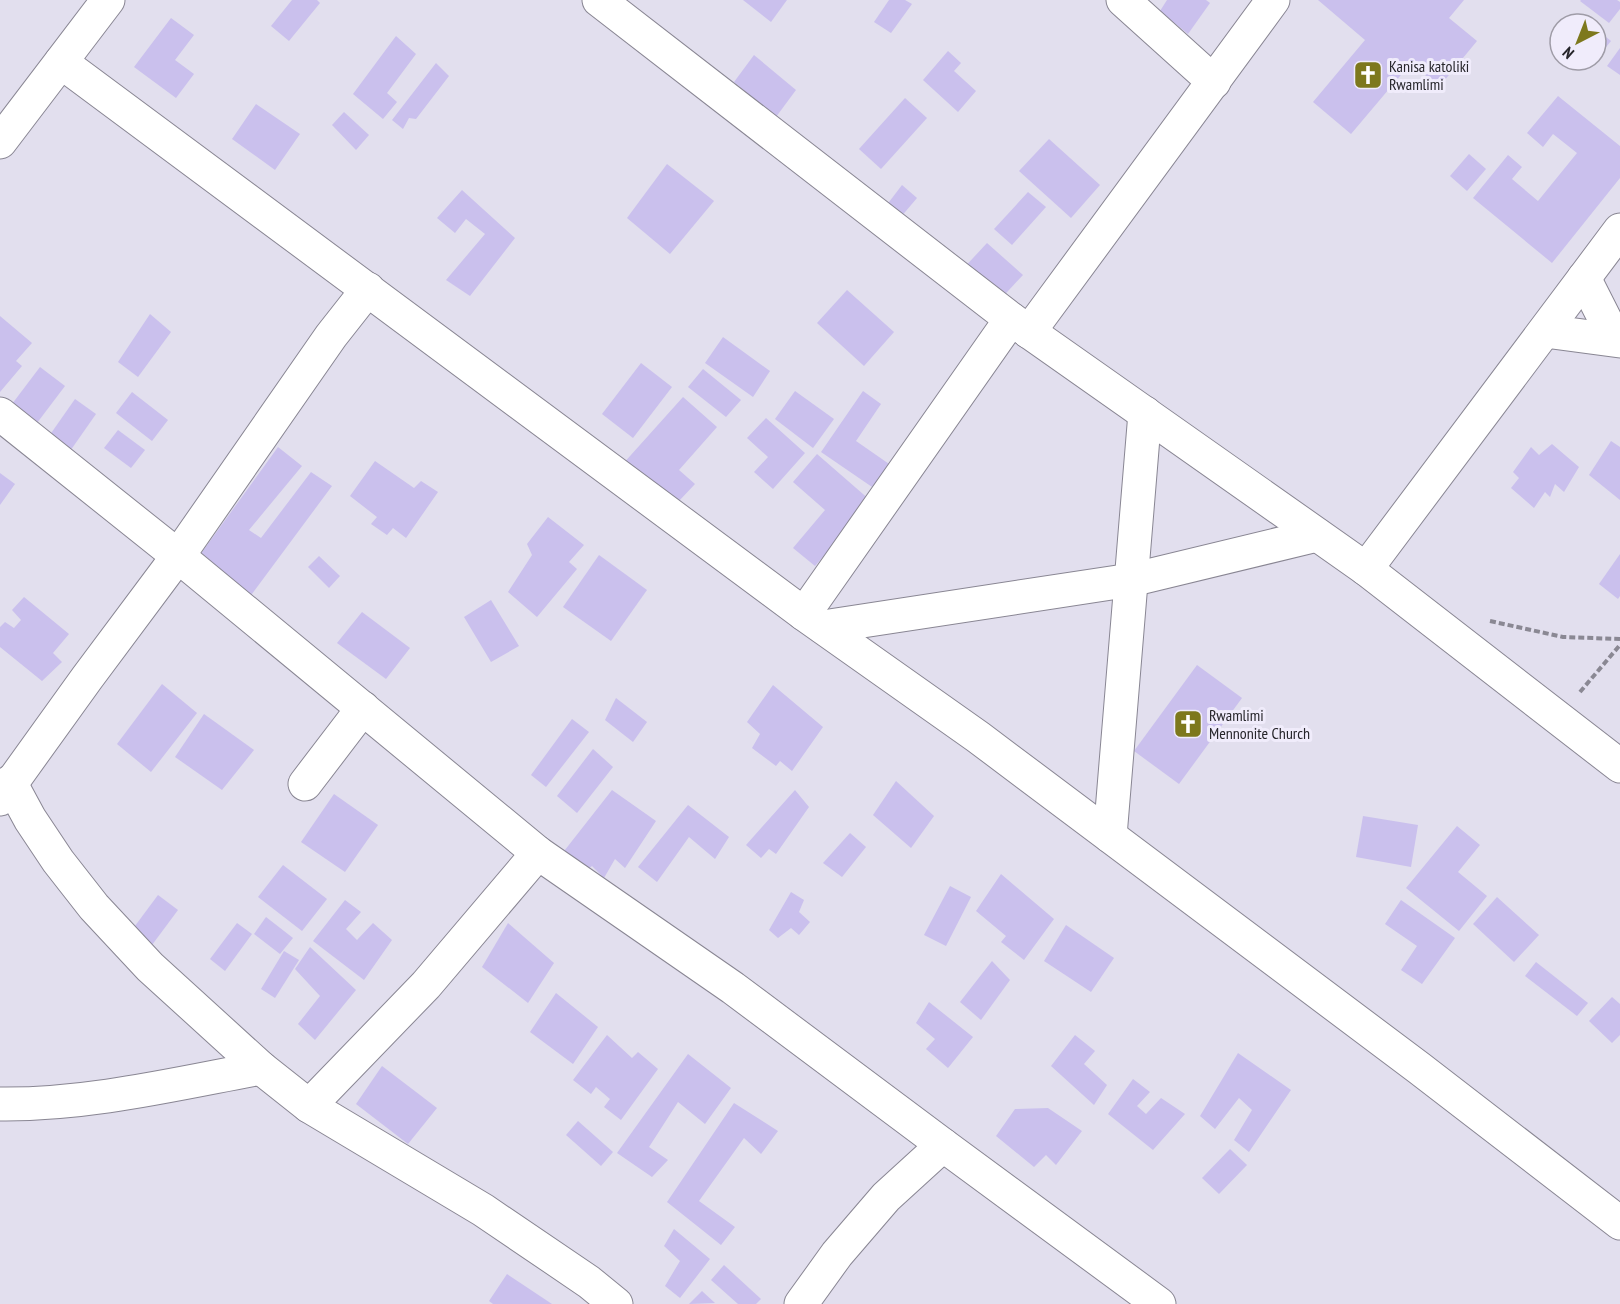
<svg xmlns="http://www.w3.org/2000/svg" width="1620" height="1304" font-family="'PT Sans Narrow',sans-serif">
	<style>
		.building { fill: #cac0ed }
		.lines { fill: none; stroke-linecap: round; stroke-linejoin: round }
		.minor-casing { stroke: #898693; stroke-width: 35 }
		.path { stroke: #8a8893; stroke-width: 4; stroke-dasharray: 6 3; stroke-linecap: butt }
		.minor { stroke: #fff; stroke-width: 33 }
		.labels { text-anchor: middle; dominant-baseline: central; stroke-width: 6; stroke-linejoin: round; paint-order: stroke }
		.poi-label { font-size: 16px; fill: #26252a; stroke: #f0ecfb; text-anchor: start }
	</style>
	<rect width="100%" height="100%" fill="#e2dfee"/>
	<g class="building">
		<polygon points="292,0 317,0 320,3 289,41 271,26"/>
		<polygon points="743,0 787,0 771,22"/>
		<polygon points="889,0 905,0 912,4 891,33 874,22"/>
		<polygon points="1167,0 1206,0 1210,3 1188,34 1160,11"/>
		<polygon points="1318,0 1464,0 1449,18 1477,41 1439,87 1411,63 1351,134 1313,102 1365,40"/>
		<polygon points="1581,0 1617,0 1620,2 1620,9 1609,23 1580,1"/>
		<polygon points="171,18 194,35 175,60 194,74 176,98 134,67"/>
		<polygon points="1596,29 1611,41 1598,57 1596,56"/>
		<polygon points="396,36 416,54 387,93 397,102 383,119 353,94"/>
		<polygon points="1620,48 1620,75 1607,66"/>
		<polygon points="948,51 961,63 954,71 976,91 958,112 923,80"/>
		<polygon points="754,55 796,90 776,117 734,82"/>
		<polygon points="436,63 449,76 416,119 409,118 403,129 392,120"/>
		<polygon points="1558,96 1620,146 1620,178 1552,263 1473,198 1508,155 1522,167 1512,179 1538,201 1577,153 1553,134 1543,147 1527,133"/>
		<polygon points="905,98 927,118 881,169 859,149"/>
		<polygon points="256,104 300,134 275,170 232,139"/>
		<polygon points="344,112 369,135 356,150 332,125"/>
		<polygon points="1049,139 1100,185 1071,218 1019,171"/>
		<polygon points="1469,154 1486,169 1467,191 1450,176"/>
		<polygon points="667,164 714,201 670,254 627,218"/>
		<polygon points="902,185 917,198 900,218 886,206"/>
		<polygon points="462,190 515,238 470,296 446,280 485,234 466,219 455,233 437,218"/>
		<polygon points="1028,192 1046,207 1012,245 994,229"/>
		<polygon points="987,243 1023,275 996,304 960,272"/>
		<polygon points="847,290 894,332 864,366 817,323"/>
		<polygon points="150,314 171,332 138,377 118,362"/>
		<polygon points="0,316 32,343 16,361 22,366 0,392"/>
		<polygon points="723,337 770,371 753,397 705,363"/>
		<polygon points="641,363 672,387 633,438 602,414"/>
		<polygon points="40,367 65,386 37,423 12,404"/>
		<polygon points="703,369 741,400 726,417 688,387"/>
		<polygon points="795,391 834,419 813,448 775,419"/>
		<polygon points="863,391 881,404 856,441 892,466 875,489 821,452"/>
		<polygon points="132,392 168,420 152,441 116,413"/>
		<polygon points="683,397 717,427 679,470 695,484 662,519 613,475"/>
		<polygon points="75,399 96,414 68,454 47,439"/>
		<polygon points="766,418 805,453 773,489 754,472 768,457 747,438"/>
		<polygon points="118,430 145,450 131,468 104,448"/>
		<polygon points="1611,441 1620,447 1620,500 1589,475"/>
		<polygon points="1552,444 1579,467 1564,492 1555,484 1550,497 1545,492 1534,508 1511,488 1519,478 1513,472 1531,447 1539,455"/>
		<polygon points="278,447 302,466 249,530 261,538 311,472 332,486 249,598 197,559"/>
		<polygon points="817,454 871,501 815,566 793,548 825,510 793,482"/>
		<polygon points="375,461 414,488 421,481 438,492 406,538 393,528 387,535 371,524 377,517 350,496"/>
		<polygon points="0,473 15,484 0,505"/>
		<polygon points="548,517 584,545 569,562 577,569 537,617 508,592 532,555 527,544"/>
		<polygon points="1620,554 1620,596 1618,599 1599,584"/>
		<polygon points="599,555 647,590 611,641 563,607"/>
		<polygon points="319,556 340,576 329,588 308,567"/>
		<polygon points="24,597 69,634 53,653 62,662 42,681 0,647 0,627 5,622 14,628 21,620 12,610"/>
		<polygon points="491,600 519,646 491,662 464,617"/>
		<polygon points="362,612 410,648 386,679 337,643"/>
		<polygon points="1197,665 1242,698 1179,784 1134,751"/>
		<polygon points="162,684 197,713 151,772 117,744"/>
		<polygon points="773,685 823,727 792,771 780,761 776,766 752,748 760,734 747,722"/>
		<polygon points="616,698 647,722 633,742 605,720"/>
		<polygon points="204,714 254,750 222,790 175,757"/>
		<polygon points="572,719 589,732 546,787 531,775"/>
		<polygon points="593,749 613,767 577,813 557,796"/>
		<polygon points="896,781 934,816 911,848 873,815"/>
		<polygon points="612,790 656,821 625,868 615,859 604,878 592,866 582,874 561,855"/>
		<polygon points="795,790 809,807 776,854 769,849 761,858 746,845"/>
		<polygon points="334,794 378,825 345,872 301,842"/>
		<polygon points="688,805 729,837 715,859 689,837 657,882 638,867"/>
		<polygon points="1363,816 1418,825 1411,867 1356,857"/>
		<polygon points="1457,826 1480,845 1458,872 1487,896 1459,931 1406,888"/>
		<polygon points="850,833 866,847 842,877 823,863"/>
		<polygon points="283,865 327,899 302,931 258,897"/>
		<polygon points="1001,874 1054,919 1024,960 1001,942 1006,936 976,911"/>
		<polygon points="950,886 971,897 946,946 924,935"/>
		<polygon points="791,892 804,900 799,912 810,922 799,935 791,928 778,938 769,930"/>
		<polygon points="158,895 178,910 152,945 132,930"/>
		<polygon points="1497,897 1539,935 1514,962 1473,924"/>
		<polygon points="345,900 361,912 346,929 357,940 373,923 392,940 364,980 313,941"/>
		<polygon points="1401,900 1455,938 1422,984 1401,970 1417,946 1385,924"/>
		<polygon points="266,917 293,938 280,954 254,934"/>
		<polygon points="237,923 252,934 225,971 210,959"/>
		<polygon points="508,923 554,963 528,1003 482,967"/>
		<polygon points="1066,925 1114,958 1091,992 1044,961"/>
		<polygon points="310,947 356,990 315,1040 298,1024 320,996 295,969"/>
		<polygon points="284,951 299,960 275,998 261,989"/>
		<polygon points="992,961 1010,980 981,1020 960,1002"/>
		<polygon points="1536,962 1588,1003 1577,1016 1525,976"/>
		<polygon points="556,993 598,1027 573,1064 530,1032"/>
		<polygon points="1612,997 1620,1004 1620,1035 1612,1043 1589,1021"/>
		<polygon points="929,1002 973,1037 948,1068 926,1049 935,1039 916,1023"/>
		<polygon points="607,1035 632,1058 638,1052 658,1069 621,1120 604,1107 610,1099 596,1087 591,1094 573,1080"/>
		<polygon points="1075,1035 1095,1051 1084,1064 1107,1085 1094,1105 1051,1066"/>
		<polygon points="1238,1053 1291,1090 1249,1152 1234,1140 1252,1110 1239,1098 1215,1129 1200,1116"/>
		<polygon points="688,1054 731,1088 705,1124 678,1102 649,1147 668,1160 652,1177 617,1153"/>
		<polygon points="382,1066 437,1108 408,1144 356,1104"/>
		<polygon points="1133,1079 1150,1092 1137,1106 1146,1114 1161,1098 1185,1114 1153,1150 1108,1114"/>
		<polygon points="734,1103 778,1131 761,1154 744,1138 699,1201 735,1227 721,1245 667,1202"/>
		<polygon points="1048,1108 1082,1131 1056,1165 1046,1155 1034,1167 996,1136 1015,1109"/>
		<polygon points="578,1121 613,1152 601,1166 566,1135"/>
		<polygon points="1230,1149 1247,1165 1219,1194 1202,1178"/>
		<polygon points="674,1229 710,1259 680,1298 665,1286 680,1261 664,1246"/>
		<polygon points="724,1265 761,1299 756,1304 738,1304 711,1280"/>
		<polygon points="507,1274 552,1304 493,1304 489,1301"/>
		<polygon points="702,1291 715,1303 689,1304"/>
	</g>
	<g class="lines">
		<g class="minor-casing">
			<g id="minor">
				<polyline points="599,0 1011,319 1366,569 1620,766"/>
				<polyline points="1123,0 1214,82"/>
				<polyline points="61,62 804,614 978,737 1419,1068 1620,1223"/>
				<polyline points="0,142 108,0"/>
				<polyline points="1584,278 1615,339"/>
				<polyline points="1545,331 1620,341"/>
				<polyline points="1029,332 1273,0"/>
				<polyline points="0,414 178,556 538,853 733,988 943,1145 1159,1304"/>
				<polyline points="1366,569 1620,230"/>
				<polyline points="804,614 1011,319"/>
				<polyline points="823,627 1131,580 1317,535"/>
				<polyline points="10,782 30,819 58,861 94,907 150,967 261,1068 309,1106 483,1210 589,1282 616,1304"/>
				<polyline points="305,784 363,708"/>
				<polyline points="0,799 87,678 178,556 331,336 368,289"/>
				<polyline points="1110,836 1145,413"/>
				<path d="M0,1104C88,1105 175,1084 261,1068"/>
				<polyline points="309,1106 426,985 538,853"/>
				<polyline points="801,1304 837,1254 886,1197 943,1145"/>
			</g>
		</g>
		<g class="path">
			<polyline points="1490,621 1563,637 1620,639"/>
			<polyline points="1580,692 1620,645"/>
		</g>
		<use href="#minor" class="minor"/>
	</g>
	<defs>
		<g id="church-square" transform="scale(1.5)"><rect x="-9" y="-9" width="18" height="18" rx="4" fill="#7d781d" stroke="#f0ecfb"/><path d="M-1.2-6h2.4v3.5h3.3v2.4h-3.3V6h-2.4V-.1h-3.3v-2.4h3.3Z" fill="#fff"/></g>
	</defs>
	<g fill-rule="evenodd">
		<use href="#church-square" x="1368" y="75"/>
		<use href="#church-square" x="1188" y="724"/>
	</g>
	<g class="labels">
		<g class="poi-label">
			<text x="1389" y="66">Kanisa katoliki<tspan x="1389" dy="18">Rwamlimi</tspan></text>
			<text x="1209" y="715">Rwamlimi<tspan x="1209" dy="18">Mennonite Church</tspan></text>
		</g>
	</g>
	<g transform="translate(1578 42) rotate(222)"><circle r="28" fill="#f0ecfb" stroke="#9f9ca7" stroke-width="1.5"/>
	<path d="M0-4.5L10 22L0 15L-10 22Z" fill="#7d781d"/>
	<text y="-9" font-size="16" font-weight="bold" text-anchor="middle" fill="#26252a">N</text>
	</g>
</svg>
